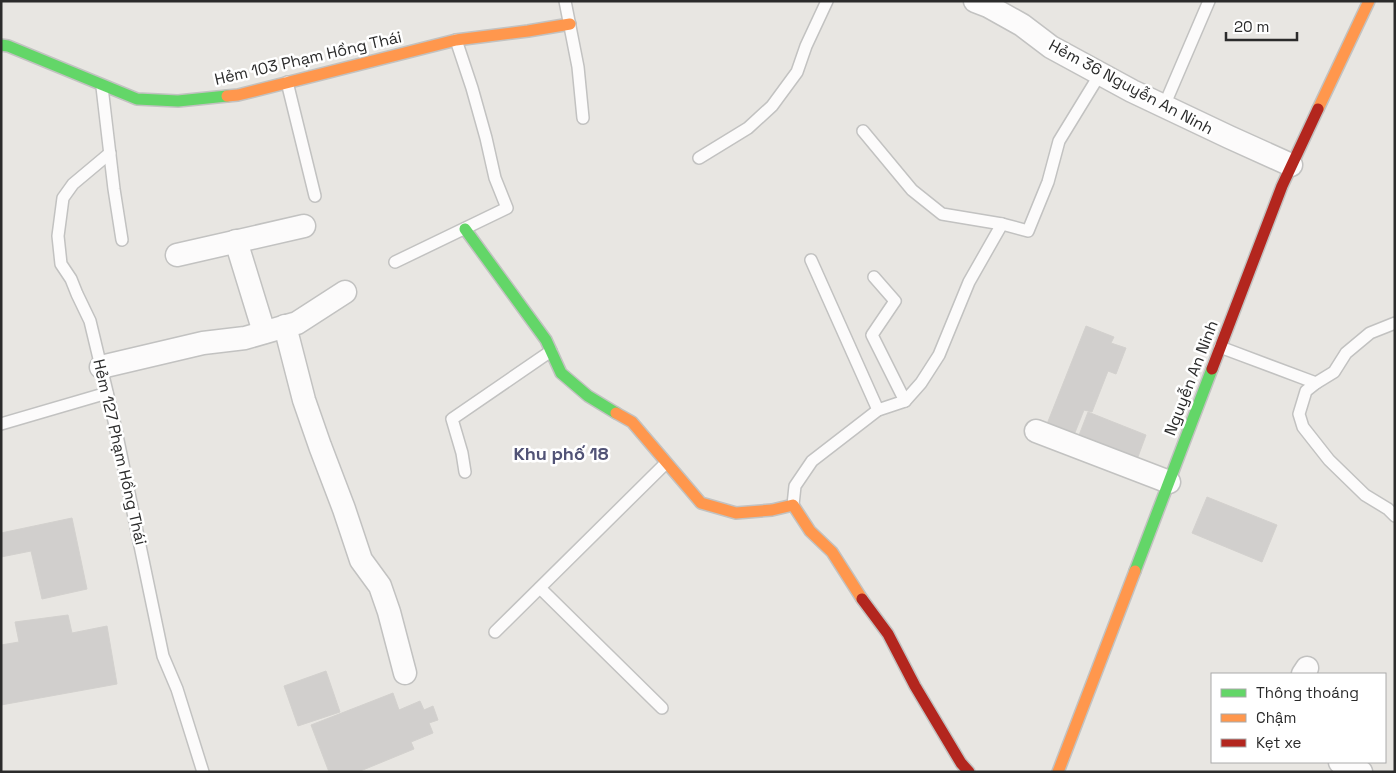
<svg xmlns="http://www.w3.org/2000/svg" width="1396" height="773" font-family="'Space Grotesk',sans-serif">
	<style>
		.building { fill: #d1cfcd; stroke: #d3d1ce }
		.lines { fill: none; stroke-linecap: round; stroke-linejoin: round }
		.lane-casing { stroke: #c2c2c1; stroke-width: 14 }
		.street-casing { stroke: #c2c2c1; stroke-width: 25 }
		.fast-casing { stroke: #c2c2c1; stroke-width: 14 }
		.slow-casing { stroke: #c2c2c1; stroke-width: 14 }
		.jam-casing { stroke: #c2c2c1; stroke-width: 14 }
		.lane { stroke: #fcfbfb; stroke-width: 11 }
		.street { stroke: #fcfbfb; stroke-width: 22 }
		.fast { stroke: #63d668; stroke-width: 11 }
		.slow { stroke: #ff974d; stroke-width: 11 }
		.jam { stroke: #b3261e; stroke-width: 11 }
		.labels { text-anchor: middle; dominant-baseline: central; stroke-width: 5; stroke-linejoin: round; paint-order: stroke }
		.street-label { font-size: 16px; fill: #2b2b2b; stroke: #fff }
		.neighbourhood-label { font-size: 18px; font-weight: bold; fill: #515376; stroke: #fff }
	</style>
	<rect width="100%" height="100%" fill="#e8e6e2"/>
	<g class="building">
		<polygon points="1086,326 1114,337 1111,343 1126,348 1116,374 1108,371 1092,412 1084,410 1074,435 1047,424"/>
		<polygon points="1088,412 1146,435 1135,465 1076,443"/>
		<polygon points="1207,497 1277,525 1262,562 1192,533"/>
		<polygon points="72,518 87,589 42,599 31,551 1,557 1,533"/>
		<polygon points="68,615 72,633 107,626 117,684 1,705 1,645 19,642 15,622"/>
		<polygon points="326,671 340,712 298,726 284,686"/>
		<polygon points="393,693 399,710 420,701 424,710 433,706 438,720 429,723 433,733 411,742 414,749 358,772 329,772 311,725"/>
	</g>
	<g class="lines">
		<g class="lane-casing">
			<g id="lane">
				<polyline points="565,1 578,67 583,118"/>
				<polyline points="287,82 315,196"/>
				<polyline points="102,87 114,189 122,240"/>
				<polyline points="1164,106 1209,1"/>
				<polyline points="863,131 912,190 942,214 1002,224"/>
				<polyline points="110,153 73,184 63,198 58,236 61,264 71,279 77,294 90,321 114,421 163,656 177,689 203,772"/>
				<polyline points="699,158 748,128 772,106 797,72 806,46 827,1"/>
				<polyline points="811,260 878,410"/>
				<polyline points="395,262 507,208 495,178 486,138 472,88 456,40"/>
				<polyline points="874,277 895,301 872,335 905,401"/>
				<polyline points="1395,323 1370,333 1346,353 1334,372 1316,383 1306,391 1299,414 1303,427 1329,460 1365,495 1388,509 1395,516"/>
				<polyline points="1220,347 1316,383"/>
				<polyline points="1,424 107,393"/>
				<polyline points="465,472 462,453 452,419 551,351"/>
				<polyline points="793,505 795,486 812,461 878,410 905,401 921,383 939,355 969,282 1002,224 1028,231 1048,182 1059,141 1100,74"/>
				<polyline points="540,588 662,708"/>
				<polyline points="495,632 666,463"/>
			</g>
		</g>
		<g class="street-casing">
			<g id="street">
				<polyline points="975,1 988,6 1022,25 1051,47 1132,91 1229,137 1291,165"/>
				<polyline points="236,241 264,332"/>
				<polyline points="177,255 304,226"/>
				<polyline points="285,326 304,400 320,446 344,509 361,560 380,586 389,612 405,673"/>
				<polyline points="101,367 203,343 245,338 297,323 345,292"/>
				<polyline points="1036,431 1169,482"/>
				<polyline points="1303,674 1307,668"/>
				<polyline points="1340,762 1361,772"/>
			</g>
		</g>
		<g class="fast-casing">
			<g id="fast">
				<polyline points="1,45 8,46 137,99 178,101 227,96"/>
				<polyline points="465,229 546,340 561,373 588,396 616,413"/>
				<polyline points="1135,571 1212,369"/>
			</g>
		</g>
		<g class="slow-casing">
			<g id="slow">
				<polyline points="227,96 238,95 456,40 528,31 570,24"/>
				<polyline points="1318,109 1369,1"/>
				<polyline points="616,413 632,422 701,503 736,513 772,510 793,505 810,531 832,552 862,599"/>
				<polyline points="1058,772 1135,571"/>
			</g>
		</g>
		<g class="jam-casing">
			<g id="jam">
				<polyline points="1212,369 1282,186 1318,109"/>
				<polyline points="862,599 888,634 915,686 961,763 969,772"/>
			</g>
		</g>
		<use href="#lane" class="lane"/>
		<use href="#street" class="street"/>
		<use href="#fast" class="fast"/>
		<use href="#slow" class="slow"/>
		<use href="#jam" class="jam"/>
	</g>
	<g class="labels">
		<g class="street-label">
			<text transform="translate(308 58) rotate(-13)">Hẻm 103 Phạm Hồng Thái</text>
			<text transform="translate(1131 87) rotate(28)">Hẻm 36 Nguyễn An Ninh</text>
			<text transform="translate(1191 378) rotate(-69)">Nguyễn An Ninh</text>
			<text transform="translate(120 452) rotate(77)">Hẻm 127 Phạm Hồng Thái</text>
		</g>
		<g class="neighbourhood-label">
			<text x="561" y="453">Khu phố 18</text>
		</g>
	</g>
	<rect width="1396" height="773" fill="none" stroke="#2b2b2b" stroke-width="5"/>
	<rect x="1211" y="673" width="175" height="90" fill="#ffffff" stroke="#aaaaaa"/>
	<rect x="1221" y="689" width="25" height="8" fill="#63d668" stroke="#aaaaaa"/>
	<text x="1256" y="698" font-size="15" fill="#2b2b2b">Thông thoáng</text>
	<rect x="1221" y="714" width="25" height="8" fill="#ff974d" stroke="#aaaaaa"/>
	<text x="1256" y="723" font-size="15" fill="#2b2b2b">Chậm</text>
	<rect x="1221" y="739" width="25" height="8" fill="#b3261e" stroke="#aaaaaa"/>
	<text x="1256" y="748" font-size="15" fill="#2b2b2b">Kẹt xe</text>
	<path d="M1226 32v8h71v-8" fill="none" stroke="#2b2b2b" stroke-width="2.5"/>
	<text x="1234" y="32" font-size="15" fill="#2b2b2b" stroke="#ffffff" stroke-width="4" paint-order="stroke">20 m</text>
</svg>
